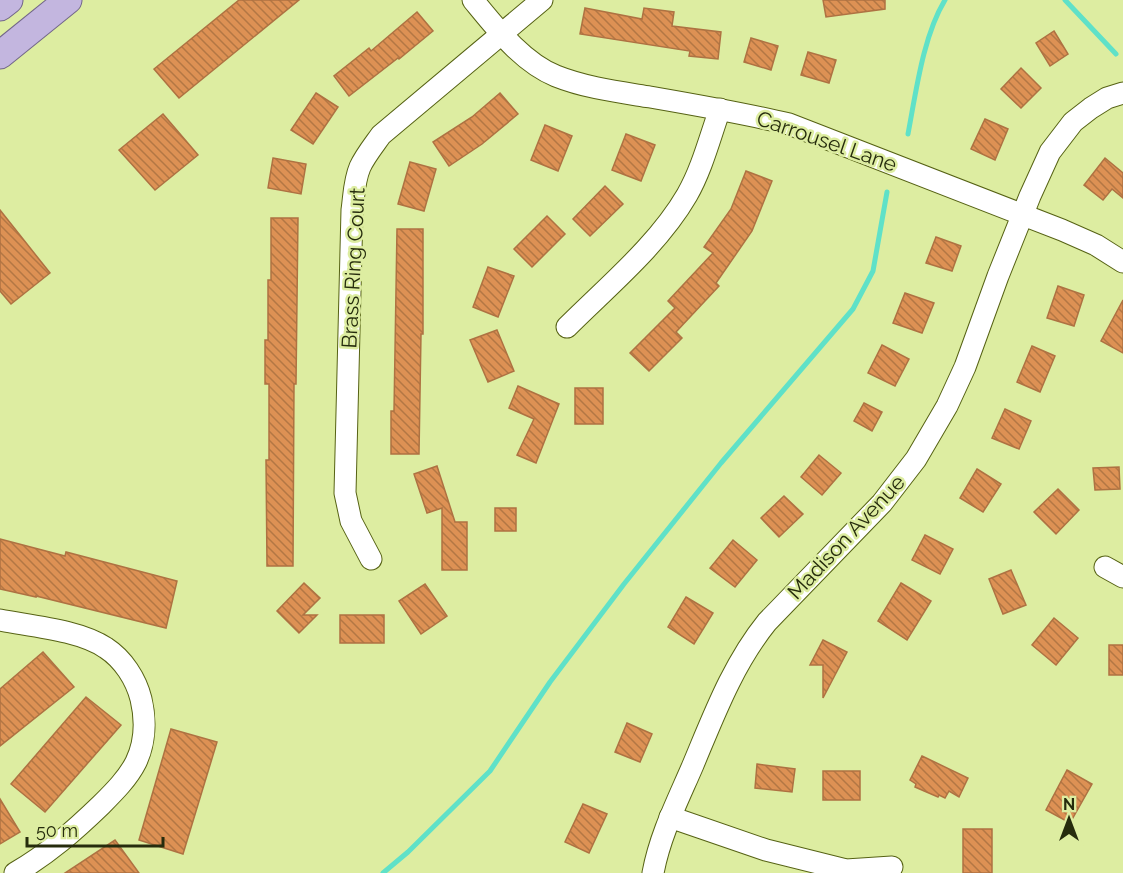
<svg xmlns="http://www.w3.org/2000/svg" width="1123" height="873" font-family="Raleway,sans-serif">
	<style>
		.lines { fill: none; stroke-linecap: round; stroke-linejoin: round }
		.stream { stroke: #5fe1c8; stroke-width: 5 }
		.building { fill: url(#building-back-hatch); stroke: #ae7242; stroke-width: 1.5 }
		.minor-casing { stroke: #566214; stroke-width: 23 }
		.major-casing { stroke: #726688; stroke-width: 29 }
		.minor { stroke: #fff; stroke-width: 21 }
		.major { stroke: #c3b6df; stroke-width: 27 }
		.labels { text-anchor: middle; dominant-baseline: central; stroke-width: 5; stroke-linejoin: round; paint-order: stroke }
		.street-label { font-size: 21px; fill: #262c0d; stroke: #ddeda1 }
	</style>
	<defs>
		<pattern id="building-back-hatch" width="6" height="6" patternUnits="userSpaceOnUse" patternTransform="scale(1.5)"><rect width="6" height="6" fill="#dd9154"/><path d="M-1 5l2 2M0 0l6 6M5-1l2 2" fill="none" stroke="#b37744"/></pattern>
	</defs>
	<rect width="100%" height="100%" fill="#ddeda1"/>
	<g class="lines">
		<g class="stream">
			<polyline points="1065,0 1116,54"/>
			<path d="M908,134C916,92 923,36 945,0"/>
			<polyline points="383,873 408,852 490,771 550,682 624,584 721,463 853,309 873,271 887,192"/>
		</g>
	</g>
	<g class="building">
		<polygon points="239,0 299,0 179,98 154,69"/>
		<polygon points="823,0 885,0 885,9 826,17"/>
		<polygon points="585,8 642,19 644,8 674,12 672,26 721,32 718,59 689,56 690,51 580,34"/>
		<polygon points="417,12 433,31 399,59 398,58 349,96 334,76 369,48 371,51"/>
		<polygon points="1054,31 1068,54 1050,66 1036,43"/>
		<polygon points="751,38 778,46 771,70 744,62"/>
		<polygon points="808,52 836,60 829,83 801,75"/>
		<polygon points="1021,68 1041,88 1021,108 1001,89"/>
		<polygon points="316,93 338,107 313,144 291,130"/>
		<polygon points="500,93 518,114 482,144 449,166 433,142 472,117"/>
		<polygon points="163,114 198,155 155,190 119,150"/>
		<polygon points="985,119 1008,129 995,160 971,149"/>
		<polygon points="545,125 572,136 558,171 531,160"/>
		<polygon points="626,134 655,145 641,181 612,170"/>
		<polygon points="273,158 306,164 301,194 268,188"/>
		<polygon points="1105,158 1123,173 1123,198 1112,189 1103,200 1084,185"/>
		<polygon points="410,162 436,169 424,211 398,204"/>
		<polygon points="746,171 772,181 752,231 716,283 719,286 676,332 682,338 649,371 630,353 675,308 668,301 713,253 704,247 731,209"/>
		<polygon points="605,186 623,204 590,236 573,219"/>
		<polygon points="0,210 50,273 11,304 0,291"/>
		<polygon points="547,216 565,234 532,267 514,249"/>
		<polygon points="271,218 298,218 296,384 294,384 293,566 267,566 266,460 269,460 269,384 265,384 265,340 268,340 268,280 271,280"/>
		<polygon points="397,229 423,229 423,334 421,334 419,454 391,454 391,411 394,411"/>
		<polygon points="936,237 961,246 952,271 926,263"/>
		<polygon points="488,267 514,276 498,317 473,307"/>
		<polygon points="1058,286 1084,295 1074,326 1047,318"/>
		<polygon points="905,293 934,303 922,333 893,323"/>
		<polygon points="1123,300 1123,353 1101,341"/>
		<polygon points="497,330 514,371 488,382 470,340"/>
		<polygon points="882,345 909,359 895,386 868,373"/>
		<polygon points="1032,346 1055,356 1040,392 1017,382"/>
		<polygon points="518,386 559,404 536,463 517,455 534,419 509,408"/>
		<rect x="575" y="388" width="28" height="36"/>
		<polygon points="864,403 882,412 872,431 854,421"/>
		<polygon points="1005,409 1031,421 1019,449 992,438"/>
		<polygon points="819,455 841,473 822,495 801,477"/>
		<polygon points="437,466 455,522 467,522 467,570 442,570 442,508 427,513 414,474"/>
		<polygon points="1119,467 1120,489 1095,490 1093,468"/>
		<polygon points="977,469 1001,484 983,512 960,498"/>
		<polygon points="1058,489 1079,510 1056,534 1034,512"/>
		<polygon points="784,496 803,514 779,537 761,518"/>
		<rect x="495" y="508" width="21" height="23"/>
		<polygon points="925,535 953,549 940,574 912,560"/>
		<polygon points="0,539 65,556 66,552 177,581 166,628 36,596 36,597 0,589"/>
		<polygon points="733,540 757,560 735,587 710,568"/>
		<polygon points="1011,570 1026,605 1003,614 989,579"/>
		<polygon points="304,583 320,598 303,615 317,615 299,633 277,611"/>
		<polygon points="901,583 931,601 907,640 878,621"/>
		<polygon points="425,584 447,616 421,634 399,601"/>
		<polygon points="686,597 713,613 694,644 668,627"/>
		<rect x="340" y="615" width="44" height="28"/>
		<polygon points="1054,618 1078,638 1056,665 1032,645"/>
		<polygon points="823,640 847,652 823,698 823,665 810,665"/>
		<rect x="1109" y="645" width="14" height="30"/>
		<polygon points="43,652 74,687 0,746 0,689"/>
		<polygon points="86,697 121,725 45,812 11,784"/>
		<polygon points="627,723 652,734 640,762 615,752"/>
		<polygon points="171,729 217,742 183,854 139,840"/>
		<polygon points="922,756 968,778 959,797 949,791 945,798 939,795 938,797 915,787 916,784 910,780"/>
		<polygon points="757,764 795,769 792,792 755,788"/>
		<polygon points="1067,770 1092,784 1070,823 1046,810"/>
		<rect x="823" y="771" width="37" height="29"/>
		<polygon points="0,799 20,832 0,844"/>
		<polygon points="583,804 607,814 589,853 565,842"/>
		<rect x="963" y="829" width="29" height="44"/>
		<polygon points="115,840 139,873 65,873"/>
	</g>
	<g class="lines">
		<g class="minor-casing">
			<g id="minor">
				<path d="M473,0C496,28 522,62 556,76C586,88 619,92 650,97C696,105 743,113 789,124L1062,230L1096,245L1123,262"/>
				<path d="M567,327C608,286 658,245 687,195C702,169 710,137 720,109"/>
				<path d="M371,559L351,521L345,493L352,210C354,196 354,181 360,167C365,156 374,145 381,135L542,0"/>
				<polyline points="1105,567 1123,577"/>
				<path d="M0,620C31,626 80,630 106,648C123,659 136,679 141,699C146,720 145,743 136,762C128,778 114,792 101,805C74,831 48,854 15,873"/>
				<polyline points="670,817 766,850 846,870 892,867"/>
				<path d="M653,873C660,835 678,800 693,765C714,715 733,664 767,622L882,503L916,459L947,406L965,367L998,276L1030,196L1050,152L1073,122L1091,108L1107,98L1123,93"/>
			</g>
		</g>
		<g class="major-casing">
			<g id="major">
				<polyline points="0,7 9,0"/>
				<polyline points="0,55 68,0"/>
			</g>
		</g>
		<use href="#minor" class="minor"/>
		<use href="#major" class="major"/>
	</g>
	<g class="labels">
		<g class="street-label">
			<text transform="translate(827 141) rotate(19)">Carrousel Lane</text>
			<text transform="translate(353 268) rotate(-87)">Brass Ring Court</text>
			<text transform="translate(846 537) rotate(-47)">Madison Avenue</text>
		</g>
	</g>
	<g transform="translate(1069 819)" stroke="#ddeda1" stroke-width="4.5" paint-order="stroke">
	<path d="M0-4.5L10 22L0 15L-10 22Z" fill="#262c0d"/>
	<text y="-9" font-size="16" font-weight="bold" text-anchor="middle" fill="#262c0d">N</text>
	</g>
	<path d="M27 837v9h136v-9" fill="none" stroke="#262c0d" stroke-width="3"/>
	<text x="36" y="837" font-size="18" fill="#262c0d" stroke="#ddeda1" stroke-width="4.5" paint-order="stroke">50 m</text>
</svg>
